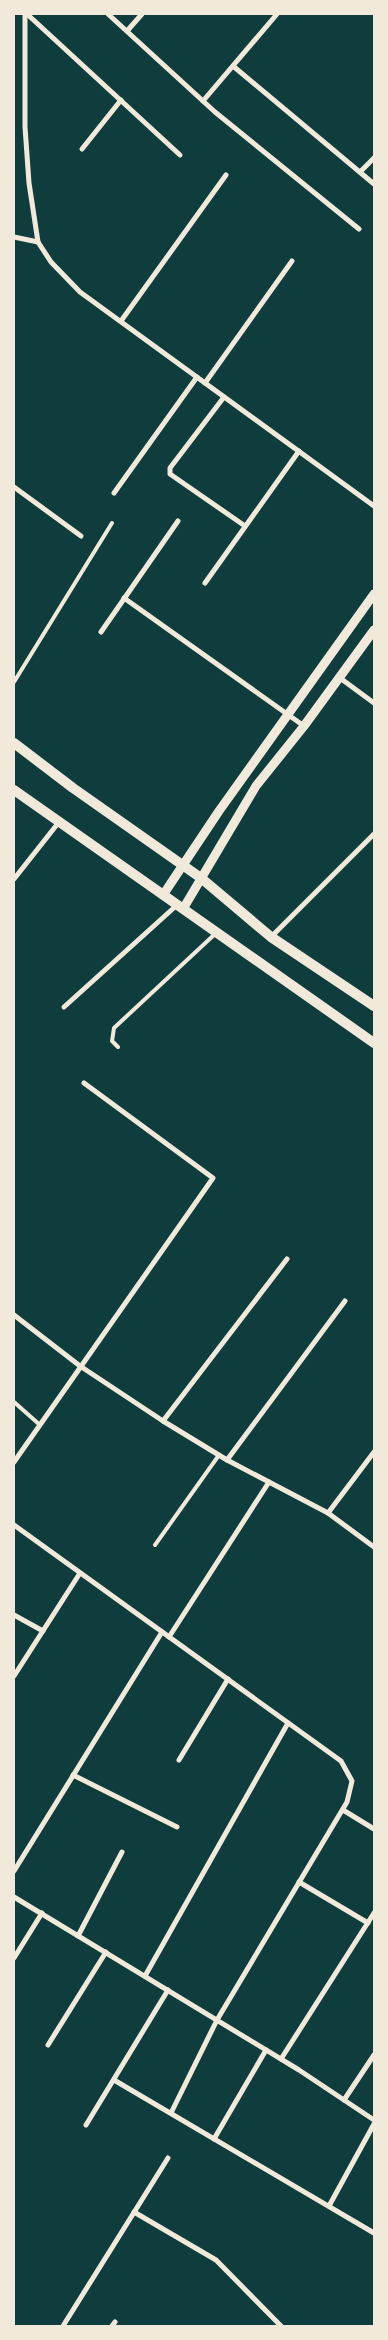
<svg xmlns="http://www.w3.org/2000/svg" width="388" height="2340" font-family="'Fira Sans',sans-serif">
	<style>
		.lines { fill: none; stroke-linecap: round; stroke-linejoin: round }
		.service { stroke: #f1e9da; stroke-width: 4 }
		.minor { stroke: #f1e9da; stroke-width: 5 }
		.tertiary { stroke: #f1e9da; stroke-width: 9 }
		.secondary { stroke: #f1e9da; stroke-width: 10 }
	</style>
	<rect width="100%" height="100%" fill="#0f3d3e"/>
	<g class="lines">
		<g class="service">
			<polyline points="14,682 112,523"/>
			<polyline points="118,1047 112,1041 114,1028 215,934"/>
			<polyline points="14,1402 40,1425"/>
			<polyline points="155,1545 219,1455"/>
		</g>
		<g class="minor">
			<polyline points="25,14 25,127 29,183 38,242 51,262 80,292 374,506"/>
			<polyline points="27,14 180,155"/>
			<polyline points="108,14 215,112 359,229"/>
			<polyline points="127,31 142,14"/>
			<polyline points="233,66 374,184"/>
			<polyline points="203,101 277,14"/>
			<polyline points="82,149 121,100"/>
			<polyline points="360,172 374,158"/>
			<polyline points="14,237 38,242"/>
			<polyline points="121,321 226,175"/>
			<polyline points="205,383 292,261"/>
			<polyline points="224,397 170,468 170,474 245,526"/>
			<polyline points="14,487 81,536"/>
			<polyline points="114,493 197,377"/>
			<polyline points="205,583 299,451"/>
			<polyline points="124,598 304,726"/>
			<polyline points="101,632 178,521"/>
			<polyline points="340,678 374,703"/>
			<polyline points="14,879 59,822"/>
			<polyline points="271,937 374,834"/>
			<polyline points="64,1007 177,905"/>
			<polyline points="14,1315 80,1366 163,1421 227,1460 328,1513 374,1547"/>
			<polyline points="163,1421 287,1259"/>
			<polyline points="227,1460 345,1301"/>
			<polyline points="14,1462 213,1178 84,1083"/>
			<polyline points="328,1513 374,1452"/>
			<polyline points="14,1525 341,1761 352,1781 347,1802 217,2020 171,2113"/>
			<polyline points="14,1615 43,1631"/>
			<polyline points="169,1637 269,1482"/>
			<polyline points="14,1676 80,1573"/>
			<polyline points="179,1760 228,1679"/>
			<polyline points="73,1775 177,1827"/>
			<polyline points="343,1810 374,1829"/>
			<polyline points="14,1871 162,1632"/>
			<polyline points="299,1882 368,1923"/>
			<polyline points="14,1897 299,2070 374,2120"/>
			<polyline points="78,1936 122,1852"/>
			<polyline points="14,1958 42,1913"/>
			<polyline points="145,1976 288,1723"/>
			<polyline points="48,2045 106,1952"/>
			<polyline points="281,2059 374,1913"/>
			<polyline points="114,2080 374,2233"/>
			<polyline points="344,2100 374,2055"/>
			<polyline points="86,2125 168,1990"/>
			<polyline points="214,2139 266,2050"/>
			<polyline points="329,2206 374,2124"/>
			<polyline points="134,2212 216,2260 281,2326"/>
			<polyline points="63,2326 168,2158"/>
			<polyline points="112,2326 115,2322"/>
		</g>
		<g class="tertiary">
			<polyline points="163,895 219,811 374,594"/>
			<polyline points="183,909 256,786 304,726 374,630"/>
		</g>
		<g class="secondary">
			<polyline points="14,743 73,788 201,878 271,937 374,1006"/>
			<polyline points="14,790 374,1043"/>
		</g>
	</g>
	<rect width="388" height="2340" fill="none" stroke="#f1e9da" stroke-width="30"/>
</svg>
